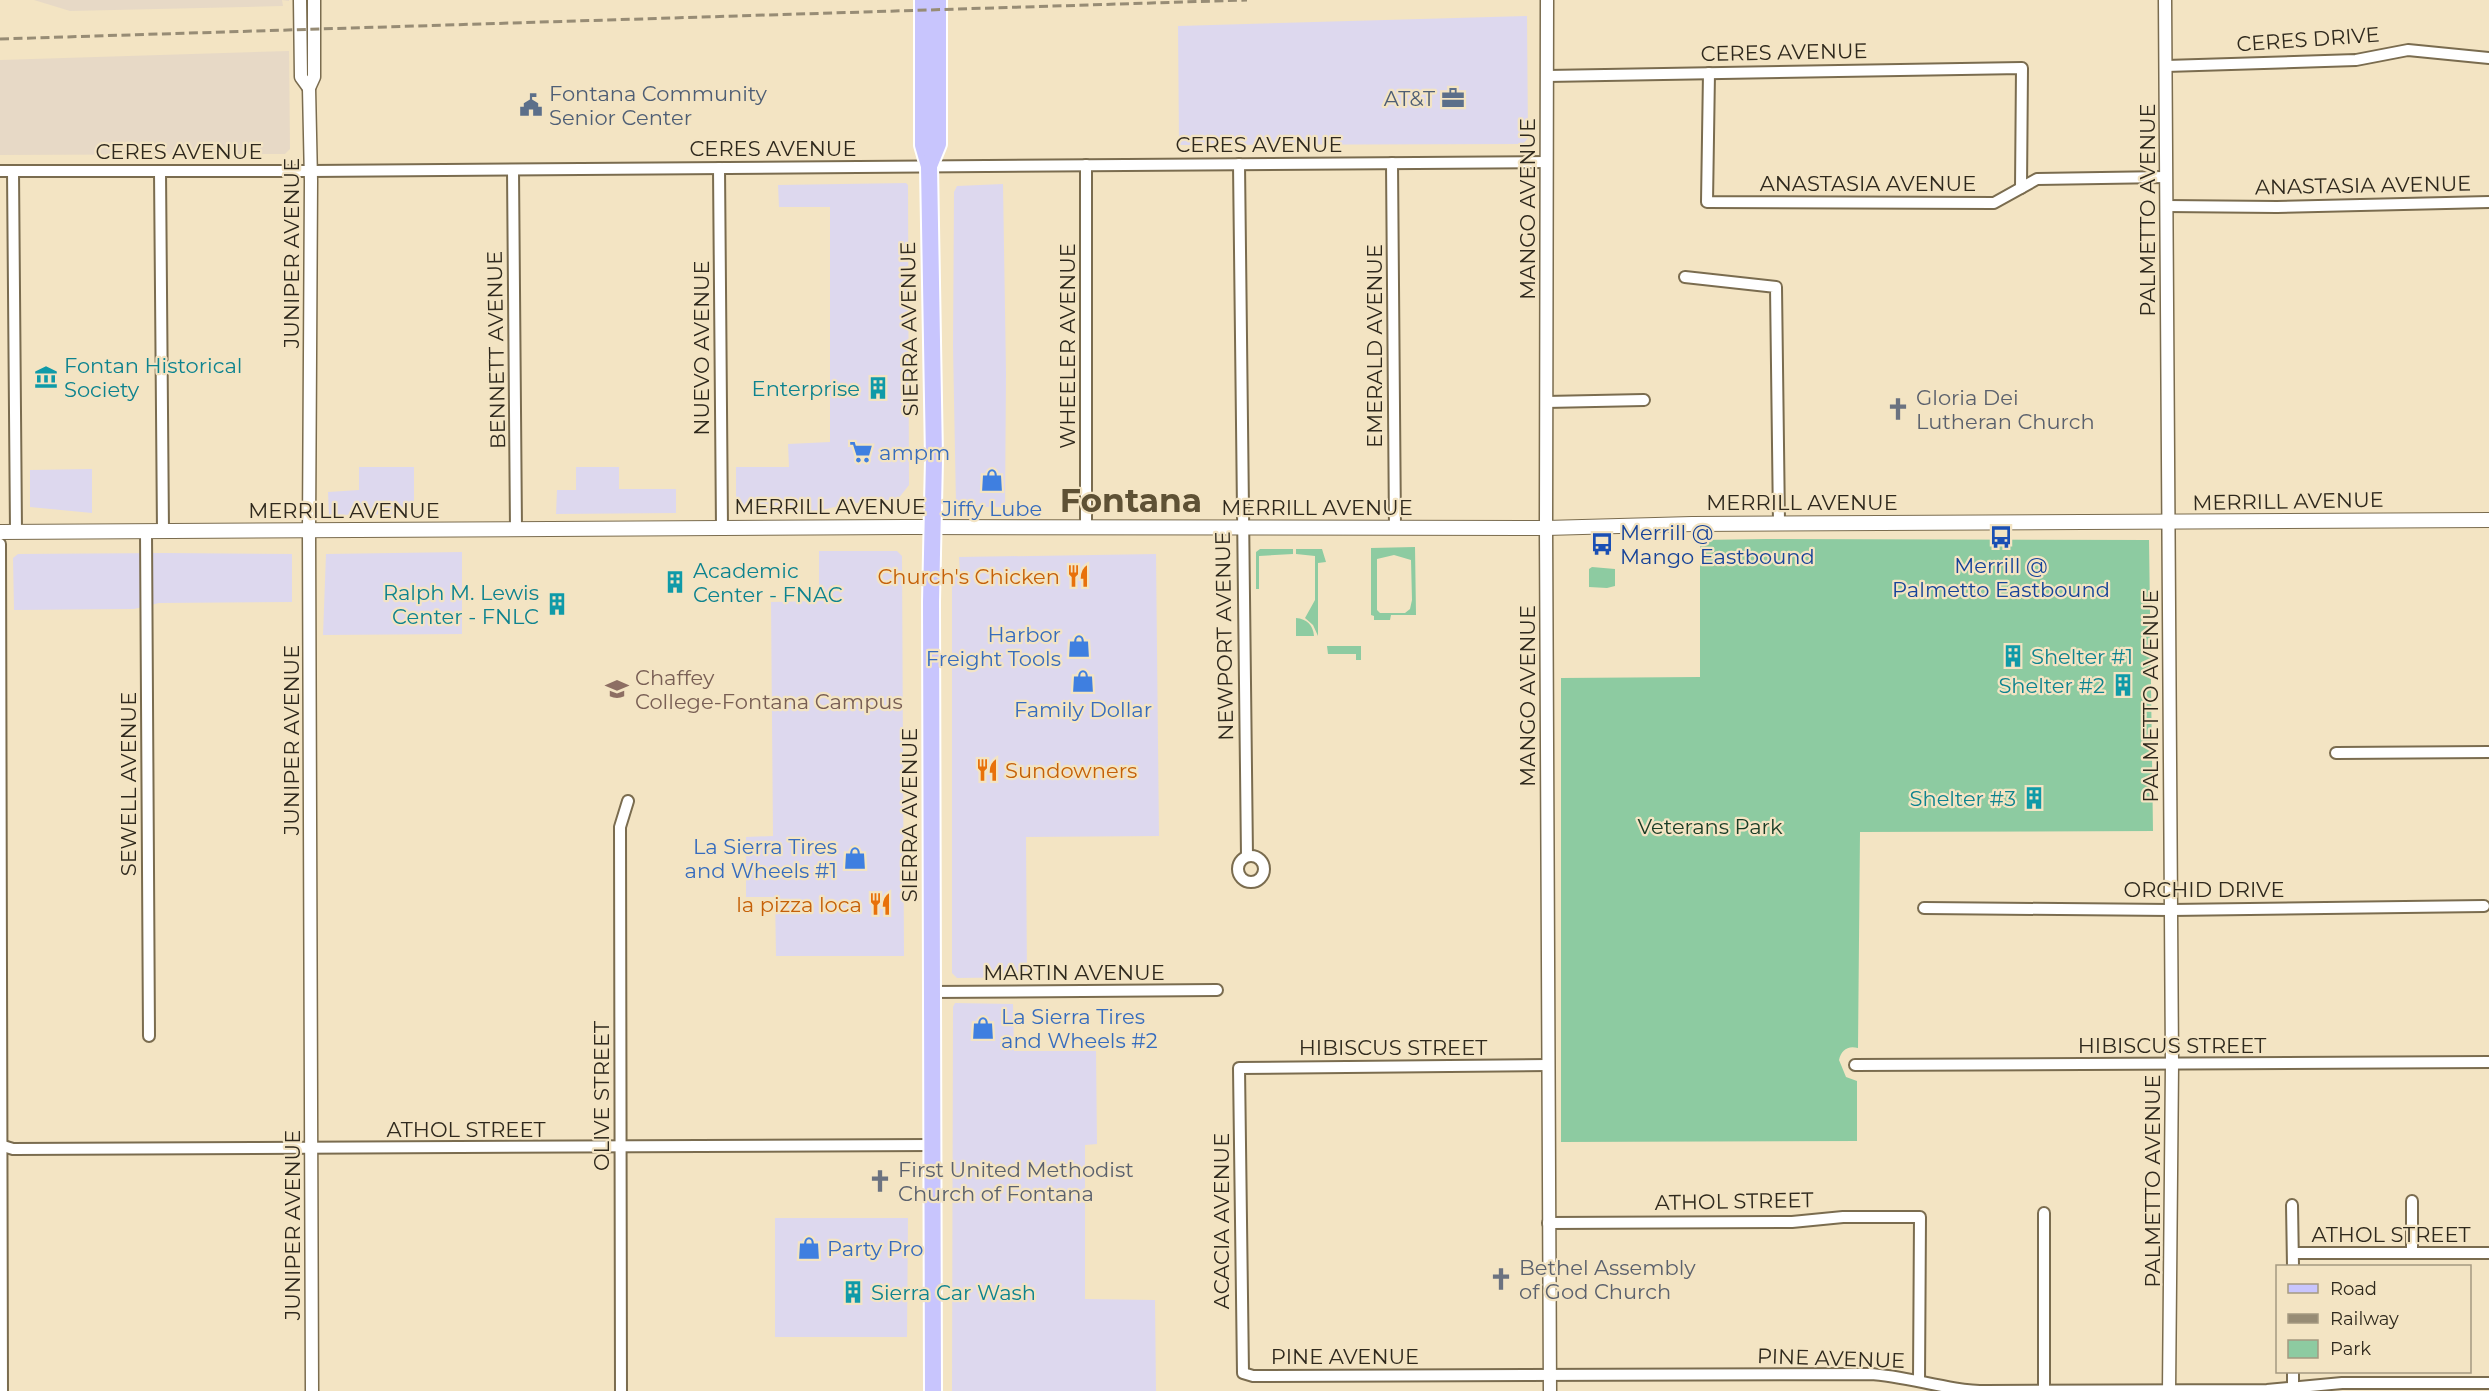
<svg xmlns="http://www.w3.org/2000/svg" width="2489" height="1391" font-family="Montserrat,sans-serif">
	<style>
		.commercial { fill: #ddd8ee }
		.industrial { fill: #e7d9c6 }
		.green { fill: #8dcba1; fill-rule: evenodd }
		.lines { fill: none; stroke-linecap: round; stroke-linejoin: round }
		.minor-casing { stroke: #7a6c4f; stroke-width: 14 }
		.tertiary-casing { stroke: #7a6c4f; stroke-width: 15 }
		.secondary-casing { stroke: #7a6c4f; stroke-width: 16 }
		.primary-casing { stroke: #fff; stroke-width: 20 }
		.minor { stroke: #fff; stroke-width: 10 }
		.tertiary { stroke: #fff; stroke-width: 12 }
		.secondary { stroke: #fff; stroke-width: 14 }
		.primary { stroke: #c8c5fd; stroke-width: 16 }
		.rail { stroke: #978c75; stroke-width: 3; stroke-dasharray: 9 4.5; stroke-linecap: butt }
		.labels { text-anchor: middle; dominant-baseline: central; stroke-width: 4.5; stroke-linejoin: round; paint-order: stroke }
		.street-label { font-size: 21px; fill: #2f291d; stroke: #f3e4c3 }
		.service-label { font-size: 21px; fill: #4e5e75; stroke: #f3e4c3; text-anchor: start }
		.culture-label { font-size: 21px; fill: #0d838f; stroke: #f3e4c3; text-anchor: start }
		.worship-label { font-size: 21px; fill: #5b616d; stroke: #f3e4c3; text-anchor: start }
		.shop-label { font-size: 21px; fill: #366cbe; stroke: #f3e4c3; text-anchor: start }
		.transit-label { font-size: 21px; fill: #164399; stroke: #f3e4c3; text-anchor: start }
		.food-label { font-size: 21px; fill: #c56008; stroke: #f3e4c3; text-anchor: end }
		.education-label { font-size: 21px; fill: #785e54; stroke: #f3e4c3; text-anchor: start }
		.park-label { font-size: 21px; fill: #183b25; stroke: #f3e4c3 }
		.town-label { font-size: 33px; font-weight: bold; fill: #5e5135; stroke: #f3e4c3 }
	</style>
	<rect width="100%" height="100%" fill="#f3e4c3"/>
	<g class="commercial">
		<polygon points="1527,16 1528,138 1523,144 1179,145 1178,26"/>
		<polygon points="906,183 908,185 909,485 898,499 847,504 818,511 736,512 736,467 789,467 788,444 830,442 830,207 779,207 778,185"/>
		<polygon points="1003,184 1006,373 1005,507 959,507 956,505 953,347 954,192 957,186"/>
		<polygon points="359,467 414,467 414,514 329,515 328,492 359,490"/>
		<polygon points="576,467 619,467 619,489 676,489 676,513 556,514 557,490 576,490"/>
		<polygon points="92,469 92,513 30,507 30,470"/>
		<polygon points="819,551 897,551 902,556 904,956 776,956 775,897 746,897 746,837 773,836 771,602 819,601"/>
		<polygon points="462,552 462,634 323,635 326,554"/>
		<polygon points="165,553 292,554 292,602 159,603 134,609 14,610 13,558 18,554"/>
		<polygon points="1156,554 1159,836 1026,837 1027,977 957,978 952,973 952,580 960,573 959,557"/>
		<polygon points="955,1003 1013,1004 1014,1051 1096,1051 1097,1144 1085,1145 1085,1299 1155,1300 1156,1391 952,1391 953,1007"/>
		<polygon points="775,1218 908,1218 907,1337 775,1337"/>
	</g>
	<g class="industrial">
		<polygon points="34,0 289,0 289,1 282,0 283,6 70,11"/>
		<polygon points="289,51 290,149 285,154 0,155 0,60"/>
	</g>
	<g class="green">
		<path d="M1766,539L2149,540L2153,831L1860,832L1858,1048C1848,1045 1841,1050 1839,1060L1846,1077L1857,1081V1141L1561,1142V678L1700,677V540Z"/>
		<path d="M1415,547L1416,615H1391L1390,620H1374V616L1371,615V548ZM1394,555L1411,560L1412,600L1410,609L1405,613H1380L1377,610V559Z"/>
		<polygon points="1260,549 1293,549 1293,554 1259,556 1259,589 1256,589 1256,552"/>
		<polygon points="1296,549 1322,549 1326,562 1318,563 1318,636 1313,625 1305,618 1315,600 1315,556 1296,554"/>
		<polygon points="1592,567 1615,569 1615,586 1607,588 1589,587 1589,569"/>
		<path d="M1296,618C1307,619 1313,625 1314,636H1296Z"/>
		<polygon points="1327,646 1361,646 1361,660 1356,660 1356,654 1328,654"/>
	</g>
	<g class="lines">
		<g class="minor-casing">
			<g id="minor">
				<polyline points="2166,66 2356,60 2408,50 2489,58"/>
				<polyline points="1709,73 1707,202 1994,203 2037,179 2166,177"/>
				<polyline points="1547,76 2022,68 2021,188"/>
				<polyline points="1392,163 1395,528"/>
				<polyline points="1239,164 1247,856"/>
				<polyline points="1086,165 1086,528"/>
				<polyline points="719,168 722,528"/>
				<polyline points="513,170 516,530"/>
				<polyline points="0,171 311,171 1546,162"/>
				<polyline points="13,171 16,532"/>
				<polyline points="160,171 163,532"/>
				<polyline points="2166,206 2277,207 2489,202"/>
				<polyline points="1685,277 1776,287 1779,523"/>
				<polyline points="1546,402 1644,400"/>
				<polyline points="146,532 149,1036"/>
				<polyline points="0,544 2,1391"/>
				<polyline points="2336,753 2489,752"/>
				<circle cx="1251" cy="869" r="13"/>
				<polyline points="1924,908 2171,910 2484,906"/>
				<polyline points="932,992 1217,990"/>
				<path d="M1548,1065L1239,1068L1243,1373L1253,1376L1869,1374C1909,1376 1947,1391 1987,1391L2267,1390L2342,1383H2489"/>
				<polyline points="1855,1065 2489,1062"/>
				<polyline points="0,1145 13,1149 932,1145"/>
				<polyline points="2292,1205 2293,1266"/>
				<polyline points="2044,1213 2044,1391"/>
				<polyline points="1548,1223 1792,1222 1843,1217 1920,1217 1919,1381"/>
				<polyline points="2293,1253 2489,1253"/>
				<polyline points="2412,1253 2412,1201"/>
				<polyline points="2293,1387 2293,1372"/>
				<polyline points="621,1391 620,827 628,801"/>
			</g>
		</g>
		<g class="tertiary-casing">
			<g id="tertiary">
				<polyline points="300,0 301,77 309,88"/>
				<polyline points="1547,0 1546,528 1550,1391"/>
				<polyline points="2165,0 2172,1064 2169,1391"/>
				<polyline points="312,1391 309,531 311,181 309,88 314,77 314,0"/>
			</g>
		</g>
		<g class="secondary-casing">
			<polyline id="secondary" points="0,532 907,527 1546,528 1692,524 2489,520"/>
		</g>
		<g class="primary-casing">
			<g id="primary">
				<polyline points="923,0 923,145 929,166 934,458 931,602 933,1391"/>
				<polyline points="929,166 938,144 938,0"/>
			</g>
		</g>
		<use href="#minor" class="minor"/>
		<use href="#tertiary" class="tertiary"/>
		<use href="#secondary" class="secondary"/>
		<use href="#primary" class="primary"/>
		<polyline class="rail" points="0,39 1247,0"/>
	</g>
	<defs>
		<g id="office-bare" transform="scale(1.8)"><path d="M-6-3h4V-5.5h4V-3h4V5H-6ZM-1-4.5V-3h2v-1.5ZM-6 0V1H6V0Z" fill="#5c6f8a" stroke="#f3e4c3" stroke-width="2.5" paint-order="stroke"/></g>
		<g id="civic-bare" transform="scale(1.8)"><path d="M-.6-6.5H3V-4.5H.6V-3L4-1V1h2V6H-6V1h2V-1L-.6-3ZM-1.2 2.5V6h2.4V2.5Z" fill="#5c6f8a" stroke="#f3e4c3" stroke-width="2.5" paint-order="stroke"/></g>
		<g id="museum-bare" transform="scale(1.8)"><path d="M0-6L6-3V-2H-6V-3ZM-5-1h2V3h-2ZM-1-1h2V3h-2ZM3-1h2V3H3ZM-6 4H6V6H-6Z" fill="#0f9aa8" stroke="#f3e4c3" stroke-width="2.5" paint-order="stroke"/></g>
		<g id="building-bare" transform="scale(1.8)"><path d="M-4-6H4V6H1V3H-1V6H-4ZM-2.5-4.3h1.7v1.8h-1.7ZM.8-4.3h1.7v1.8H.8ZM-2.5-1h1.7V.8h-1.7ZM.8-1h1.7V.8H.8Z" fill="#0f9aa8" stroke="#f3e4c3" stroke-width="2.5" paint-order="stroke"/></g>
		<g id="church-bare" transform="scale(1.8)"><path d="M-1.2-6h2.4v3.5h3.3v2.4h-3.3V6h-2.4V-.1h-3.3v-2.4h3.3Z" fill="#6b7280" stroke="#f3e4c3" stroke-width="2.5" paint-order="stroke"/></g>
		<g id="supermarket-bare" transform="scale(1.8)"><path d="M-6-5.5h2.5l.6 2H6L4.5 2H-2.5L-4.4-4H-6ZM-1.5 3.2a1.3 1.3 0 1 0 .1 0ZM3 3.2a1.3 1.3 0 1 0 .1 0Z" fill="#3f7fe0" stroke="#f3e4c3" stroke-width="2.5" paint-order="stroke"/></g>
		<g id="shop-bare" transform="scale(1.8)"><path d="M-5-2.5h2.3a2.7 3.5 0 0 1 5.4 0H5L5.5 6h-11ZM-1.5-2.5h3a1.5 2.3 0 0 0-3 0Z" fill="#3f7fe0" stroke="#f3e4c3" stroke-width="2.5" paint-order="stroke"/></g>
		<g id="bus-bare" transform="scale(1.8)"><path d="M-5-6H5V4H4V6H2V4H-2V6H-4V4H-5ZM-3.5-4V0h7V-4ZM-3.5 1.2v1.5H-2V1.2ZM2 1.2v1.5H3.5V1.2Z" fill="#1a4fb4" stroke="#f3e4c3" stroke-width="2.5" paint-order="stroke"/></g>
		<g id="restaurant-bare" transform="scale(1.8)"><path d="M-5-6h1v4h1v-4h1v4h1v-4h1v5L-1.5 .5V6h-2V.5L-5-1ZM5-6V6H3V1.5H1.5Q1.5-4 5-6Z" fill="#e8710a" stroke="#f3e4c3" stroke-width="2.5" paint-order="stroke"/></g>
		<g id="university-bare" transform="scale(1.8)"><path d="M0-5L7-2L0 1L-7-2ZM-4 1L0 2.5L4 1V4Q0 6-4 4Z" fill="#8d6e63" stroke="#f3e4c3" stroke-width="2.5" paint-order="stroke"/></g>
	</defs>
	<g fill-rule="evenodd">
		<use href="#office-bare" x="1453" y="98"/>
		<use href="#civic-bare" x="531" y="105"/>
		<use href="#museum-bare" x="46" y="377"/>
		<use href="#building-bare" x="878" y="388"/>
		<use href="#church-bare" x="1898" y="409"/>
		<use href="#supermarket-bare" x="861" y="452"/>
		<use href="#shop-bare" x="992" y="480"/>
		<use href="#bus-bare" x="2001" y="537"/>
		<use href="#bus-bare" x="1602" y="544"/>
		<use href="#restaurant-bare" x="1078" y="576"/>
		<use href="#building-bare" x="675" y="582"/>
		<use href="#building-bare" x="557" y="604"/>
		<use href="#shop-bare" x="1079" y="646"/>
		<use href="#building-bare" x="2013" y="656"/>
		<use href="#shop-bare" x="1083" y="681"/>
		<use href="#building-bare" x="2123" y="685"/>
		<use href="#university-bare" x="617" y="689"/>
		<use href="#restaurant-bare" x="987" y="770"/>
		<use href="#building-bare" x="2034" y="798"/>
		<use href="#shop-bare" x="855" y="858"/>
		<use href="#restaurant-bare" x="880" y="904"/>
		<use href="#shop-bare" x="983" y="1028"/>
		<use href="#church-bare" x="880" y="1181"/>
		<use href="#shop-bare" x="809" y="1248"/>
		<use href="#church-bare" x="1501" y="1279"/>
		<use href="#building-bare" x="853" y="1292"/>
	</g>
	<g class="labels">
		<g class="street-label">
			<text transform="translate(2308 39) rotate(-4)">CERES DRIVE</text>
			<text transform="translate(1784 52) rotate(-1)">CERES AVENUE</text>
			<text x="1259" y="144">CERES AVENUE</text>
			<text x="773" y="148">CERES AVENUE</text>
			<text x="179" y="151">CERES AVENUE</text>
			<text x="1868" y="183">ANASTASIA AVENUE</text>
			<text transform="translate(2363 185) rotate(-1)">ANASTASIA AVENUE</text>
			<text transform="translate(1527 209) rotate(-90)">MANGO AVENUE</text>
			<text transform="translate(2147 210) rotate(-90)">PALMETTO AVENUE</text>
			<text transform="translate(291 253) rotate(-90)">JUNIPER AVENUE</text>
			<text transform="translate(909 329) rotate(-91)">SIERRA AVENUE</text>
			<text transform="translate(1067 346) rotate(-90)">WHEELER AVENUE</text>
			<text transform="translate(1374 346) rotate(-90)">EMERALD AVENUE</text>
			<text transform="translate(701 348) rotate(-90)">NUEVO AVENUE</text>
			<text transform="translate(496 350) rotate(-91)">BENNETT AVENUE</text>
			<text transform="translate(2288 501) rotate(-1)">MERRILL AVENUE</text>
			<text x="1802" y="502">MERRILL AVENUE</text>
			<text x="830" y="506">MERRILL AVENUE</text>
			<text x="1317" y="507">MERRILL AVENUE</text>
			<text x="344" y="510">MERRILL AVENUE</text>
			<text transform="translate(1224 636) rotate(-91)">NEWPORT AVENUE</text>
			<text transform="translate(1527 696) rotate(-90)">MANGO AVENUE</text>
			<text transform="translate(2150 696) rotate(-90)">PALMETTO AVENUE</text>
			<text transform="translate(291 740) rotate(-90)">JUNIPER AVENUE</text>
			<text transform="translate(128 784) rotate(-90)">SEWELL AVENUE</text>
			<text transform="translate(909 815) rotate(-90)">SIERRA AVENUE</text>
			<text x="2204" y="889">ORCHID DRIVE</text>
			<text x="1074" y="972">MARTIN AVENUE</text>
			<text x="2172" y="1045">HIBISCUS STREET</text>
			<text x="1393" y="1047">HIBISCUS STREET</text>
			<text transform="translate(601 1096) rotate(-90)">OLIVE STREET</text>
			<text x="466" y="1129">ATHOL STREET</text>
			<text transform="translate(2152 1181) rotate(-90)">PALMETTO AVENUE</text>
			<text transform="translate(1734 1201) rotate(-1)">ATHOL STREET</text>
			<text transform="translate(1221 1221) rotate(-90)">ACACIA AVENUE</text>
			<text transform="translate(292 1225) rotate(-90)">JUNIPER AVENUE</text>
			<text x="2391" y="1234">ATHOL STREET</text>
			<text x="1345" y="1356">PINE AVENUE</text>
			<text transform="translate(1831 1358) rotate(2)">PINE AVENUE</text>
		</g>
		<g class="service-label">
			<text x="549" y="93">Fontana Community<tspan x="549" dy="24">Senior Center</tspan></text>
			<text x="1435" y="98" text-anchor="end">AT&amp;T</text>
		</g>
		<g class="culture-label">
			<text x="64" y="365">Fontan Historical<tspan x="64" dy="24">Society</tspan></text>
			<text x="860" y="388" text-anchor="end">Enterprise</text>
			<text x="693" y="570">Academic<tspan x="693" dy="24">Center - FNAC</tspan></text>
			<text x="539" y="592" text-anchor="end">Ralph M. Lewis<tspan x="539" dy="24">Center - FNLC</tspan></text>
			<text x="2031" y="656">Shelter #1</text>
			<text x="2105" y="685" text-anchor="end">Shelter #2</text>
			<text x="2016" y="798" text-anchor="end">Shelter #3</text>
			<text x="871" y="1292">Sierra Car Wash</text>
		</g>
		<g class="worship-label">
			<text x="1916" y="397">Gloria Dei<tspan x="1916" dy="24">Lutheran Church</tspan></text>
			<text x="898" y="1169">First United Methodist<tspan x="898" dy="24">Church of Fontana</tspan></text>
			<text x="1519" y="1267">Bethel Assembly<tspan x="1519" dy="24">of God Church</tspan></text>
		</g>
		<g class="shop-label">
			<text x="879" y="452">ampm</text>
			<text x="992" y="508" text-anchor="middle">Jiffy Lube</text>
			<text x="1061" y="634" text-anchor="end">Harbor<tspan x="1061" dy="24">Freight Tools</tspan></text>
			<text x="1083" y="709" text-anchor="middle">Family Dollar</text>
			<text x="837" y="846" text-anchor="end">La Sierra Tires<tspan x="837" dy="24">and Wheels #1</tspan></text>
			<text x="1001" y="1016">La Sierra Tires<tspan x="1001" dy="24">and Wheels #2</tspan></text>
			<text x="827" y="1248">Party Pro</text>
		</g>
		<g class="transit-label">
			<text x="1620" y="532">Merrill @<tspan x="1620" dy="24">Mango Eastbound</tspan></text>
			<text x="2001" y="565" text-anchor="middle">Merrill @<tspan x="2001" dy="24">Palmetto Eastbound</tspan></text>
		</g>
		<g class="food-label">
			<text x="1060" y="576">Church's Chicken</text>
			<text x="1005" y="770" text-anchor="start">Sundowners</text>
			<text x="862" y="904">la pizza loca</text>
		</g>
		<g class="education-label">
			<text x="635" y="677">Chaffey<tspan x="635" dy="24">College-Fontana Campus</tspan></text>
		</g>
		<g class="park-label">
			<text x="1710" y="826">Veterans Park</text>
		</g>
		<g class="town-label">
			<text x="1131" y="500">Fontana</text>
		</g>
	</g>
	<rect x="2276" y="1265" width="195" height="108" fill="#f3e4c3" stroke="#a59981" stroke-width="1.5"/>
	<rect x="2288" y="1284" width="30" height="9" fill="#c8c5fd" stroke="#a59981" stroke-width="1.5"/>
	<text x="2330" y="1295" font-size="18" fill="#2f291d">Road</text>
	<rect x="2288" y="1314" width="30" height="9" fill="#978c75" stroke="#a59981" stroke-width="1.5"/>
	<text x="2330" y="1325" font-size="18" fill="#2f291d">Railway</text>
	<rect x="2288" y="1340" width="30" height="18" fill="#8dcba1" stroke="#a59981" stroke-width="1.5"/>
	<text x="2330" y="1355" font-size="18" fill="#2f291d">Park</text>
</svg>
